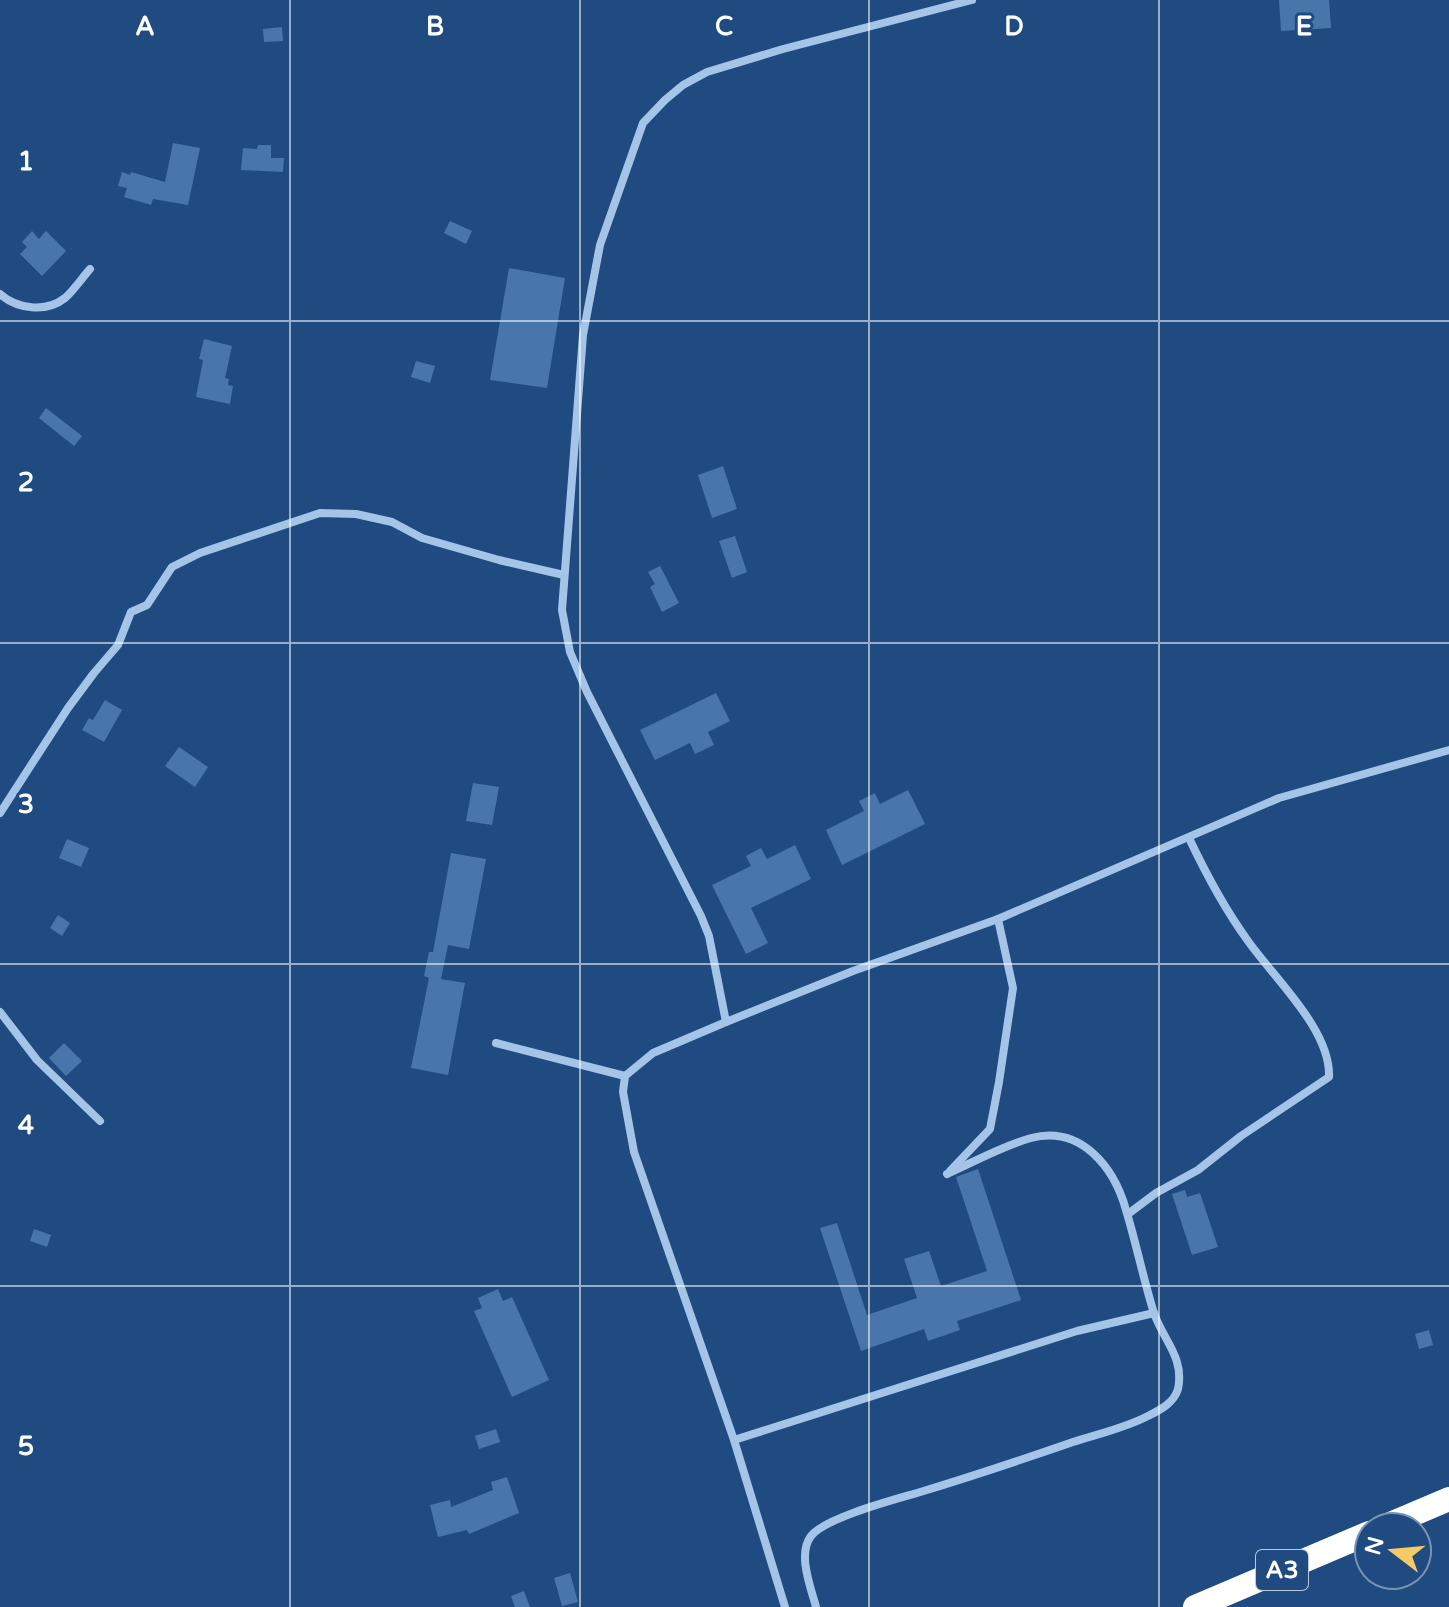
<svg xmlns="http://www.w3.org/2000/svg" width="1449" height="1607" font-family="'Varela Round',sans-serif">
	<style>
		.building { fill: #4875aa }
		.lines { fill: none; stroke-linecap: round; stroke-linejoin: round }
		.street { stroke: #a4c4e8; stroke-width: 8 }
		.highway { stroke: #fff; stroke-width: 24 }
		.grid { fill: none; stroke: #fff; stroke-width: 2; stroke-opacity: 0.55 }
		.labels { text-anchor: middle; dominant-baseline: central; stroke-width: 6; stroke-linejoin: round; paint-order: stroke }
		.shield { fill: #1f4b80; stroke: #bcc9d9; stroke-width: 2 }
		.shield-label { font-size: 24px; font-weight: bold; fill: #fff }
		.grid-label { font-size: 26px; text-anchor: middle; font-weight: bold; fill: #fff; stroke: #1f4b80; stroke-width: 6; stroke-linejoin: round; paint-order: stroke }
	</style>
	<rect width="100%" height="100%" fill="#1f4b80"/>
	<g class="building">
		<polygon points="1279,0 1329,0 1331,28 1281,31"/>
		<polygon points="282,27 283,41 264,42 263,29"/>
		<polygon points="173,143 200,148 188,205 153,199 151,205 124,197 127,188 118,186 122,172 130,175 131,172 165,182"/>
		<polygon points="258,145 271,145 271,158 284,158 283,172 241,170 243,148 257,149"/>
		<polygon points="450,221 472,231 466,244 444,233"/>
		<polygon points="32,231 39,239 46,231 66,251 42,276 20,254 27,247 22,242"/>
		<polygon points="509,268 565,278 547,388 490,380"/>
		<polygon points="204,339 232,346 225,378 229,379 228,385 233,386 230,404 196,397 203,360 199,359"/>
		<polygon points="416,361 435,366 430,383 411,377"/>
		<polygon points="46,408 82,436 74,446 39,418"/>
		<polygon points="723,466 737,509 712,518 698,475"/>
		<polygon points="735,536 747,572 732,578 719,541"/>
		<polygon points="660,566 679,603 662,612 650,587 655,584 648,572"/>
		<polygon points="716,693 730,721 708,732 714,745 695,754 690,743 655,760 640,730"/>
		<polygon points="105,700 122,710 104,742 82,730 89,718 93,720"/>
		<polygon points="179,747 208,767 195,787 165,766"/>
		<polygon points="473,783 499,787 492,825 466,821"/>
		<polygon points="908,790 925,824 842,865 826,830 864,811 859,801 875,793 880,804"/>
		<polygon points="67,839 89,848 81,867 59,858"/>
		<polygon points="795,845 811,879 751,908 768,943 746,954 712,885 751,866 746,856 761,848 767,859"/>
		<polygon points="451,853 486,859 469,949 448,945 441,979 465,983 448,1075 411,1068 429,978 424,976 429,952 433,952"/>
		<polygon points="58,915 70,923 62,936 50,928"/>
		<polygon points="64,1043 82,1061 66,1076 49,1058"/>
		<polygon points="978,1169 1021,1300 957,1321 960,1330 928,1341 924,1329 861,1351 820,1228 837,1223 867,1315 917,1298 904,1259 929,1251 941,1286 987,1271 956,1177"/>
		<polygon points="1185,1190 1187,1197 1200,1193 1218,1247 1192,1255 1172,1194"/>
		<polygon points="34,1229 51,1235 47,1247 30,1241"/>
		<polygon points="498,1289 503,1301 512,1297 549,1380 512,1397 474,1311 482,1308 478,1298"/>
		<polygon points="1429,1330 1433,1345 1419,1349 1415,1334"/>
		<polygon points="496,1429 500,1442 479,1449 475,1436"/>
		<polygon points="507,1477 519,1513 469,1534 467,1530 438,1537 430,1505 450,1500 451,1507 493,1490 491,1482"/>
		<polygon points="570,1573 578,1602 562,1606 554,1578"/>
		<polygon points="524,1591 530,1607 515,1607 511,1596"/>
	</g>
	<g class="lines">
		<g class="street">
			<path d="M0,294C17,309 46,313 65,298C74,290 82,278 90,269"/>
			<polyline points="0,813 68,708 94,673 118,645 131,612 147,605 172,567 200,553 320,513 356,514 392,522 422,538 499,560 564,575"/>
			<polyline points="0,1012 37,1060 100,1121"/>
			<polyline points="726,1022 709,936 701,916 587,692 570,652 562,610 583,335 600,245 643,123 665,100 683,85 707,72 783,49 972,0"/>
			<polyline points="496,1043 625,1076"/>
			<polyline points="950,1171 990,1129 999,1082 1013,988 998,919"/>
			<path d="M1128,1214L1156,1193L1198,1170L1241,1136L1329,1077C1331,1030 1274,978 1248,941C1224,908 1206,874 1189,838"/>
			<polyline points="734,1440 1077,1331 1154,1313"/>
			<polyline points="785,1607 734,1440 634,1152 623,1092 625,1076 653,1053 726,1022 853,971 998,919 1279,798 1449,750"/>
			<path d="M816,1607C811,1588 797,1554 811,1536C825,1518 893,1500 917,1493C970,1477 1021,1460 1073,1442C1098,1434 1125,1428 1148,1416C1160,1410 1174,1403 1178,1389C1185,1356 1161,1338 1153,1310C1143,1277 1136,1243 1126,1210C1114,1167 1081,1125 1031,1138C1002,1146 974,1162 947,1174"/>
		</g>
		<g class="highway">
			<polyline points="1383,1527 1449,1499"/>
			<polyline points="1195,1607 1369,1533"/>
		</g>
	</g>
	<path class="grid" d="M290,0V1607M580,0V1607M869,0V1607M1159,0V1607M0,321H1449M0,643H1449M0,964H1449M0,1286H1449"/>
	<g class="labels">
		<rect class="shield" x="1256" y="1550" width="52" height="40" rx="6"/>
		<g class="shield-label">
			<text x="1282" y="1570">A3</text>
		</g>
	</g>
	<g class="grid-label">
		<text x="145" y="35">A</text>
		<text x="435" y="35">B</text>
		<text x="724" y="35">C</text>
		<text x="1014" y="35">D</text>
		<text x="1304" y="35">E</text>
		<text x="26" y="170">1</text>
		<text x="26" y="491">2</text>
		<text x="26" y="813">3</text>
		<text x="26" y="1134">4</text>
		<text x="26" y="1455">5</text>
	</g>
	<g transform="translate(1393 1551) rotate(286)"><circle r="38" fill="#1f4b80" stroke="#7993b3" stroke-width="2"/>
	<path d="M0-6L14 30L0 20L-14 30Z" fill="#f6ca64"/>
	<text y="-12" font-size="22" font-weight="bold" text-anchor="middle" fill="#ffffff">N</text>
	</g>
</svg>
